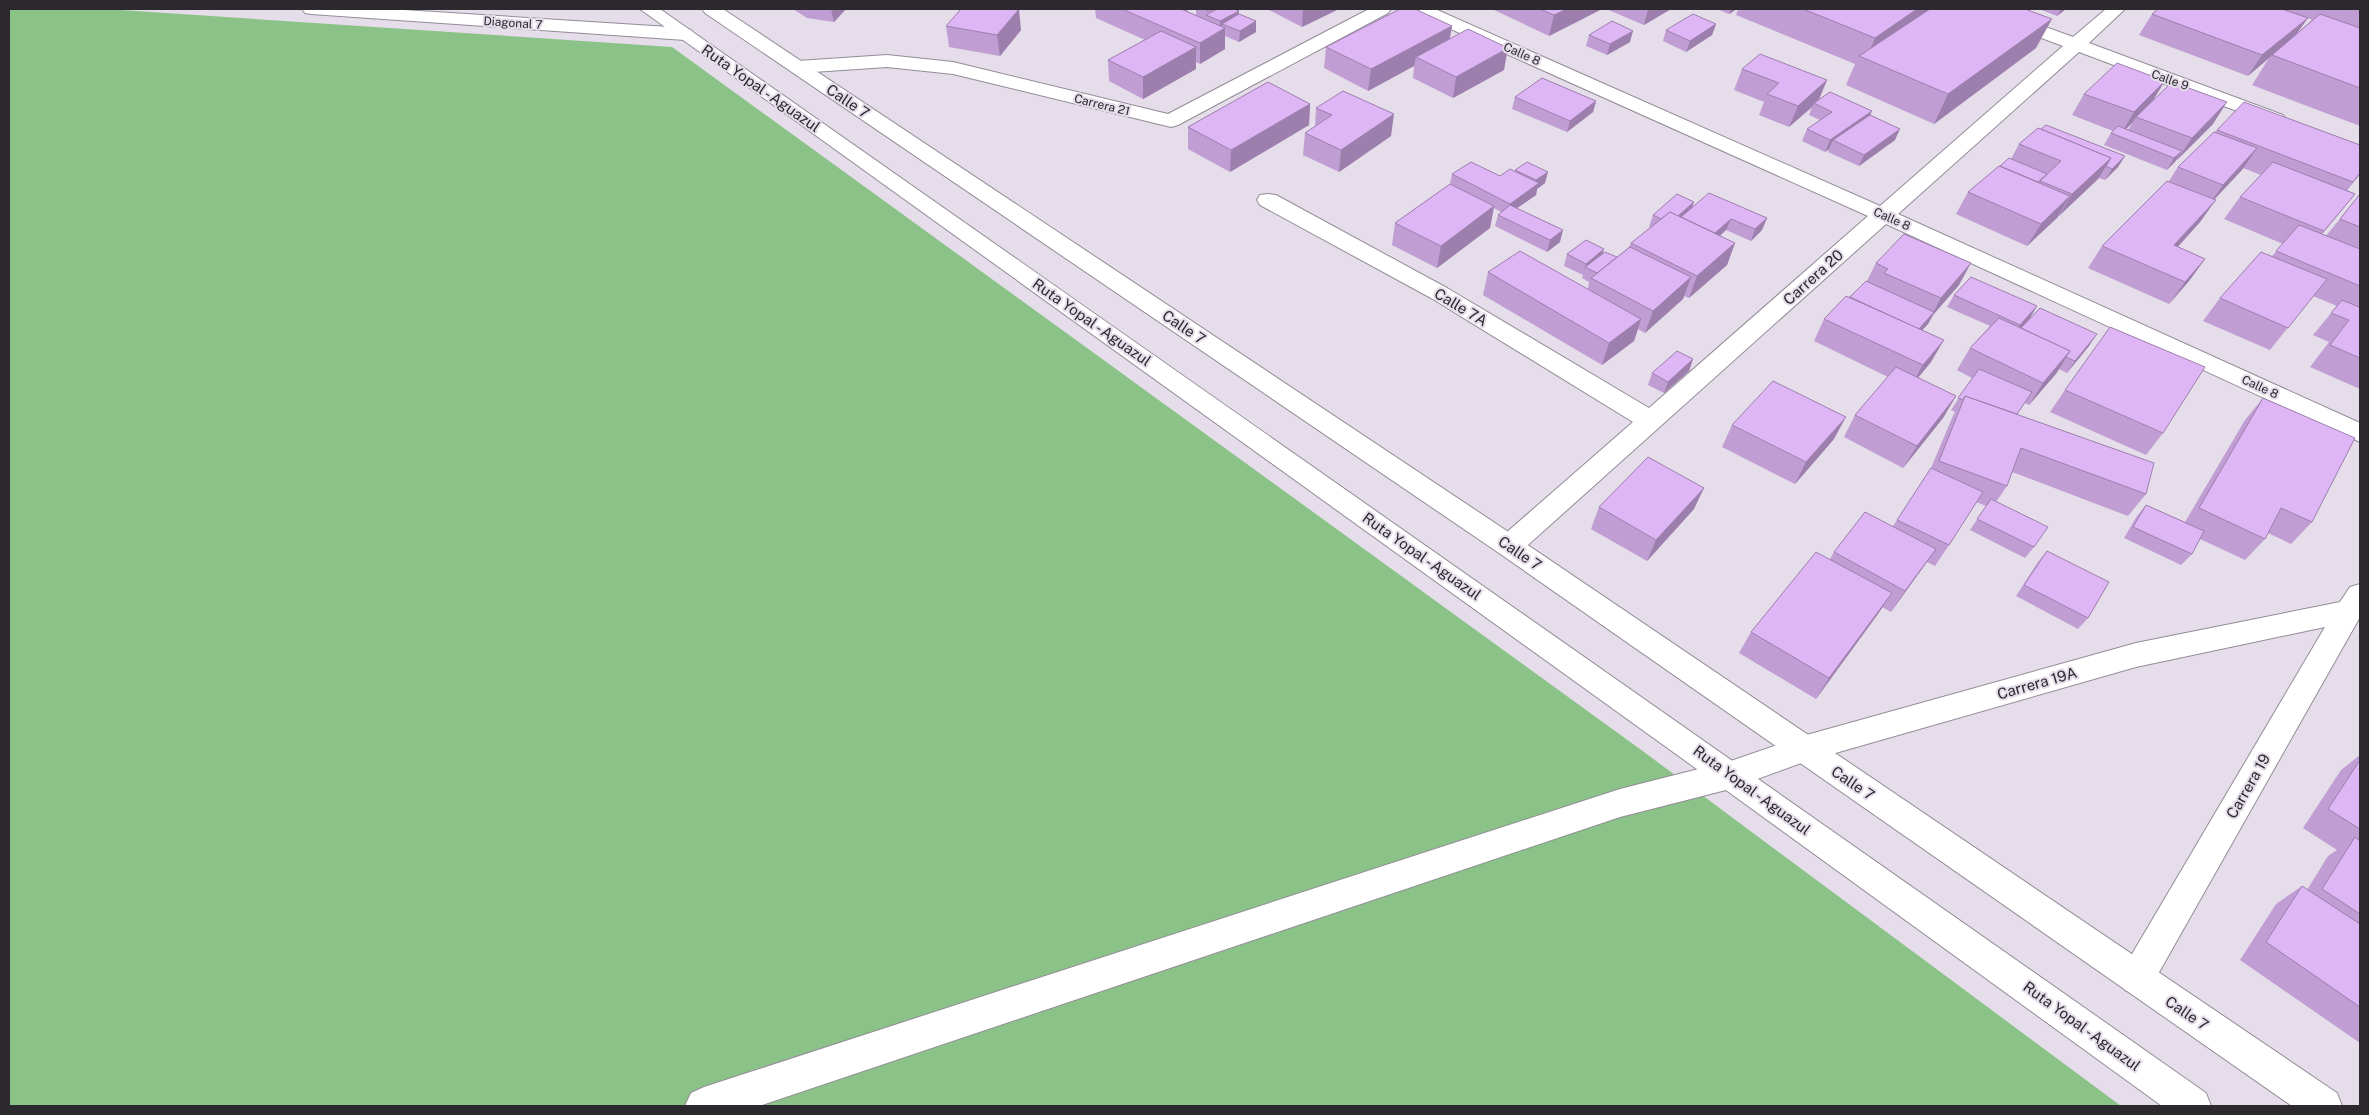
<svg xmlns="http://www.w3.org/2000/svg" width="2369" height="1115" font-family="'Public Sans',sans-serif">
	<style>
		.green { fill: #8bc288 }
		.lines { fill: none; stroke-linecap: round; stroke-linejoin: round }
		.service-casing { stroke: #938c97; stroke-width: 2 }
		.minor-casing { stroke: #938c97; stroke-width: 2 }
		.secondary-casing { stroke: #938c97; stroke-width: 2 }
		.service { fill: #fff; fill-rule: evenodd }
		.minor { fill: #fff; fill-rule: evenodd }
		.secondary { fill: #fff; fill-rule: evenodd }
		.wall { fill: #c09dd3; fill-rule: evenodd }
		.shaded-wall { fill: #9c7fac }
		.building { fill: #dfb6f5; stroke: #9c7fac }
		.labels { text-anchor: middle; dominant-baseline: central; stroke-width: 4; stroke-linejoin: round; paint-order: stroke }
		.far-street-label { font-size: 12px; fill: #2c292e; stroke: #e5ddea }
		.street-label { font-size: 15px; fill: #2c292e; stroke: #e5ddea }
	</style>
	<rect width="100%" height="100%" fill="#e5ddea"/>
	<polygon class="green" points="9,9 106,9 672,47 1644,752 2121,1106 9,1106"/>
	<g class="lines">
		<g class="service-casing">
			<g id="service">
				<polygon points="302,9 388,9 685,28 691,30 694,34 691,38 685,40 311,14 305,13"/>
				<polygon points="1730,761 1741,765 1746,775 1741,785 1730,789 1620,817 759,1106 685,1106 691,1093 704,1087 1620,789"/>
			</g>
		</g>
		<g class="minor-casing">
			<g id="minor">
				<polygon points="1369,9 1391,9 1388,13 1178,125 1171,127 953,74 887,67 798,73 791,71 789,67 791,63 798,61 887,55 953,62 1168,114"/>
				<polygon points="1412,9 1435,9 1880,206 2063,46 1974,13 1971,9 1996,9 2073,37 2106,9 2125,9 2089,43 2283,115 2286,119 2283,123 2276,125 2269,123 2079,52 1898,214 2360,423 2360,442 1886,224 1519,553 1509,556 1499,553 1495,546 1499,539 1633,422 1431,298 1260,205 1257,200 1260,195 1268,194 1276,195 1447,288 1649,408 1868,216 1415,13"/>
				<polygon points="2360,584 2360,617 2149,990 2137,995 2125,990 2120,978 2125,966 2325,627 2136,667 1804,762 1730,789 1719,785 1714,775 1719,765 1803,736 2136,643 2340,602 2350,587"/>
			</g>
		</g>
		<g class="secondary-casing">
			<g id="secondary">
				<polygon points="640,9 660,9 2206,1093 2211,1106 2162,1106 1719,785"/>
				<polygon points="702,9 723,9 1519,539 2337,1093 2342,1106 2292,1106 1499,553 705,13"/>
			</g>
		</g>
		<use href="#service" class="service"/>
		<use href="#minor" class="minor"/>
		<use href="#secondary" class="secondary"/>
	</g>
	<g class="wall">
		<polygon points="793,9 846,9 834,22 807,18"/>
		<polygon points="1095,9 1190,9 1186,11 1196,15 1196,9 1234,9 1239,11 1239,14 1256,32 1239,42 1225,36 1225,49 1200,64 1196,62 1196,69 1143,99 1109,81 1108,60 1145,40 1096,18"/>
		<polygon points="1267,9 1339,9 1302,27"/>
		<polygon points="1492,9 1602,9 1549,36"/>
		<polygon points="1606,9 1671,9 1644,25"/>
		<polygon points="1717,9 1737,9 1729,14"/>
		<polygon points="1738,9 2025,9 2036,48 1934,124 1846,85 1855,64 1736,15"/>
		<polygon points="2039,9 2066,9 2057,16"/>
		<path d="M2158,9H2360V126L2252,85L2269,58L2248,76L2139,35L2152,14ZM2307,18L2312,20L2296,34Z"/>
		<polygon points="1716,24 1712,35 1686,52 1663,41 1666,30"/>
		<polygon points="946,26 1021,30 1000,56 949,47"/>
		<polygon points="1452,26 1450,39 1504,70 1453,98 1413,78 1414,66 1368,91 1324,68 1326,47"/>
		<polygon points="1589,35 1630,42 1607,55 1586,46"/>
		<polygon points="1742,69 1827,80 1819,100 1870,115 1895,140 1859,166 1828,152 1829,149 1825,152 1802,141 1807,129 1820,120 1809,115 1812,107 1789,127 1759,115 1764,102 1734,90"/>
		<path d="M2084,94L2154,100L2213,124L2177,160L2176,159L2167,170L2104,145L2111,133L2113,131L2072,115ZM2133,122L2128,130L2126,129Z"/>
		<polygon points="1515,97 1596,101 1593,112 1567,132 1512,109"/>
		<polygon points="1310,104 1309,125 1230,172 1188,149 1188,127"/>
		<polygon points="1316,108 1391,136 1339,172 1303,155 1305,133 1315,127"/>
		<polygon points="2217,130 2360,173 2360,174 2347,190 2355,194 2322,234 2326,236 2360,194 2360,389 2310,367 2329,342 2313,335 2337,306 2313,296 2270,350 2203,321 2220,298 2272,256 2283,244 2224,219 2240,197 2261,175 2243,168 2214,200 2200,222 2178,247 2205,259 2189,281 2169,304 2088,268 2102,246 2169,181 2178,167"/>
		<polygon points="2019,144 2125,156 2118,167 2105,180 2099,178 2027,246 1956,214 1968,192 2000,166 2011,159"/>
		<polygon points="1515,170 1545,183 1537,189 1536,195 1517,208 1560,242 1547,252 1495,226 1498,215 1501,212 1494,208 1490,228 1437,268 1392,245 1395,223 1450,184 1452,174 1500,176 1515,171"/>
		<polygon points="1694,202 1692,208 1767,218 1762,230 1751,241 1726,230 1720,236 1735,243 1727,265 1689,298 1684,296 1683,299 1645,333 1638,329 1634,341 1602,365 1483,295 1488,272 1588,289 1589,282 1582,278 1583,275 1564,266 1567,254 1603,253 1617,257 1629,247 1631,243 1651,227 1649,227 1653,215"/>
		<polygon points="1876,263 1959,285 1933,315 1928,324 1922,330 1931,362 1918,378 1956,396 1943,418 1903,468 1844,437 1855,415 1888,377 1814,341 1824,319 1867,281"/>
		<polygon points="1954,295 2037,306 2030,318 2021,328 2089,346 2067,373 2059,369 2029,405 2025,403 2017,414 2146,494 2128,516 2012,472 2007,486 1996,502 2034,547 2025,558 1970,530 1986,506 1976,502 1949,545 1935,566 1927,562 1891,612 1882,607 1816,699 1739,653 1751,632 1830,559 1834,552 1893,526 1931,468 1952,418 1955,412 1951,410 1972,378 1957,370 1970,348 1990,326 1947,307"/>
		<polygon points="1693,359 1689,371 1664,393 1648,385 1652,373"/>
		<polygon points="2065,390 2163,433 2146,455 2050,412"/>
		<polygon points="2263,398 2312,522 2291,544 2268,533 2265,539 2245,560 2200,539 2192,554 2181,565 2124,538 2137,516 2146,505 2185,522 2245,420"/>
		<polygon points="1732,425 1834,439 1795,484 1722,447"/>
		<polygon points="1599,507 1694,509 1647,561 1591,529"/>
		<polygon points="2047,551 2088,618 2078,629 2016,596 2038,562"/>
		<polygon points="2360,755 2360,1043 2240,960 2276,904 2302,886 2307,890 2328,856 2337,850 2303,828 2341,770"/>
	</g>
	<g class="shaded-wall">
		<polygon points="831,9 846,9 834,22"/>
		<polygon points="1019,9 1021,30 1000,56 997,35"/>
		<polygon points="1180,9 1190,9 1180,14"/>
		<polygon points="1303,9 1339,9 1302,27"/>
		<polygon points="1567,9 1602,9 1549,36 1554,15"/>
		<polygon points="1648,9 1671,9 1644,25"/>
		<polygon points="1731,9 1737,9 1729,14"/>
		<polygon points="1917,9 1942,9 1866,59 1875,38"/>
		<polygon points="2061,9 2066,9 2057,16"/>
		<polygon points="1239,11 1238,22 1222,24 1222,30 1225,28 1225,49 1200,64 1200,43 1220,31 1220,21"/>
		<polygon points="2308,18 2293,39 2272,55 2269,58 2248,76 2262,55"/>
		<polygon points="2052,19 2036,48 1934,124 1948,94"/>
		<polygon points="1256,21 1256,32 1239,42 1240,31"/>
		<polygon points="1716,24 1712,35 1686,52 1690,41"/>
		<polygon points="1452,26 1448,47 1416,57 1414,66 1368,91 1371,69"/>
		<polygon points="1633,31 1630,42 1607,55 1610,44"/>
		<polygon points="1196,47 1196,69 1143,99 1143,77"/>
		<polygon points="1508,48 1504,70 1453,98 1456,77"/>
		<polygon points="1827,80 1818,101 1814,103 1812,107 1789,127 1798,106"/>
		<polygon points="2165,81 2152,102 2136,117 2133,122 2121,134 2134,112"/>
		<polygon points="1596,101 1593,112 1567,132 1570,121"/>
		<polygon points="2227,102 2213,124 2177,160 2192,138"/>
		<polygon points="1310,104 1309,125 1230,172 1231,150"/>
		<polygon points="1872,111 1867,122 1833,140 1829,149 1825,152 1830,140"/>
		<polygon points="1394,114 1391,136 1339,172 1341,150"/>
		<polygon points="1900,129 1895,140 1859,166 1864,155"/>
		<polygon points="2257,148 2242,170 2207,207 2223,185"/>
		<polygon points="2182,151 2175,162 2167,170 2174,158"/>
		<polygon points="2125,156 2118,167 2105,180 2112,169"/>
		<polygon points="2111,158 2098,179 2059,216 2072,194"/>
		<polygon points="1548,172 1545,183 1537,189 1536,195 1507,215 1510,204 1535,186 1536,180"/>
		<polygon points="2360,173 2360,174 2336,204"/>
		<polygon points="2355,194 2337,216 2306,253 2324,231"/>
		<polygon points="2070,196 2057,218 2027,246 2041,224"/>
		<polygon points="2216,200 2200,222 2159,267 2174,245"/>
		<polygon points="1694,202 1690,213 1670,223"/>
		<polygon points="1494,206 1490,228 1437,268 1441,246"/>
		<polygon points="1767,218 1762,230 1751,241 1755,229"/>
		<polygon points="1731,219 1726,230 1703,251 1707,240"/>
		<polygon points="1563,230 1560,242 1547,252 1550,240"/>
		<polygon points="1735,243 1727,265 1689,298 1697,276"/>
		<polygon points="1604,249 1601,261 1585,267 1583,276 1586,264"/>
		<polygon points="2205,259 2189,281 2169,304 2185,282"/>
		<polygon points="1971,263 1959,285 1933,315 1928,324 1905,348 1911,337 1931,316 1941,298"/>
		<polygon points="1691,277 1683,299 1645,333 1653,311"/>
		<polygon points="2037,306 2030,318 2013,337 2020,325"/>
		<polygon points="1641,319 1634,341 1602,365 1609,343"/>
		<polygon points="2097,334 2089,346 2067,373 2075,361"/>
		<polygon points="1944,340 1931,362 1910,387 1923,365"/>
		<polygon points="2070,351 2056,374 2029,405 2043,383"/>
		<polygon points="1693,359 1689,371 1664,393 1668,382"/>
		<polygon points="1956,396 1943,418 1903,468 1917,446"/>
		<polygon points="1846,417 1834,439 1795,484 1806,462"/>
		<polygon points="1704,488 1694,509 1647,561 1656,540"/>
		<polygon points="1936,549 1891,612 1905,591"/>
		<polygon points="1892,593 1878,614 1816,699 1829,678"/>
	</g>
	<g class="building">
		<polygon points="961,9 1019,9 997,35 946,26"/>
		<polygon points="1122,9 1181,9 1225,28 1200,43"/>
		<polygon points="1204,9 1214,9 1209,11"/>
		<polygon points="1217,9 1234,9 1239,11 1220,21 1206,15"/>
		<polygon points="1400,9 1415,9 1452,26 1371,69 1326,47"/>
		<polygon points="1540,9 1567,9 1554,15"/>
		<polygon points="1803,9 1917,9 1875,38"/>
		<polygon points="1930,9 2025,9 2052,19 1948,94 1859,56"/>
		<polygon points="2158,9 2282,9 2308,18 2262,55 2152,14"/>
		<polygon points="1239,14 1256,21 1240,31 1222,24"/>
		<polygon points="1693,14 1716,24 1690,41 1666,30"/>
		<polygon points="2320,14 2360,28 2360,88 2272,55"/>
		<polygon points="1612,21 1633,31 1610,44 1589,35"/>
		<polygon points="1468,29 1508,48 1456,77 1416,57"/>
		<polygon points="1161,31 1196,47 1143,77 1108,60"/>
		<polygon points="1760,54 1827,80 1798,106 1767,94 1779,83 1742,69"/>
		<polygon points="2117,63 2165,81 2134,112 2084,94"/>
		<polygon points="1542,78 1596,101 1570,121 1515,97"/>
		<polygon points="1268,82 1310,104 1231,150 1188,127"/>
		<polygon points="2172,82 2227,102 2192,138 2136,117"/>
		<polygon points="1343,91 1394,114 1341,150 1305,133 1332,115 1316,108"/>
		<polygon points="1830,92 1872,111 1830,140 1807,129 1832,112 1814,103"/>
		<polygon points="2244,102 2360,145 2360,173 2353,182 2217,130"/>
		<polygon points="1870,115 1900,129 1864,155 1833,140"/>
		<polygon points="2046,125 2125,156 2112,169 2106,166 2111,158 2041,129"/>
		<polygon points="2118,126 2182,151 2174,158 2111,133"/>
		<polygon points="2038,128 2111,158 2072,194 2040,181 2061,161 2019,144"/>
		<polygon points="2214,132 2257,148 2223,185 2178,167"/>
		<polygon points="2009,158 2047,174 2038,182 2000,166"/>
		<polygon points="1471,162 1500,176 1510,169 1539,183 1510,204 1452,174"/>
		<polygon points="1527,162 1548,172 1536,180 1515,170"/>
		<polygon points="2273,162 2355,194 2324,231 2240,197"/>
		<polygon points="1999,166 2070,196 2041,224 1968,192"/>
		<polygon points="2167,181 2216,200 2174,245 2205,259 2185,282 2102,246"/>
		<polygon points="1450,184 1494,206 1441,246 1395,223"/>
		<polygon points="1709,193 1767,218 1755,229 1731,219 1715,233 1681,217"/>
		<polygon points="1677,194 1694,202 1678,216 1670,212 1661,219 1653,215"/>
		<polygon points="2360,194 2360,227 2340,219"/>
		<polygon points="1510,205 1563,230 1550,240 1498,215"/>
		<polygon points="1670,212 1735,243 1697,276 1631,243"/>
		<polygon points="2299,225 2360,249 2360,286 2276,251"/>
		<polygon points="1904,234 1971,263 1941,298 1884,273 1888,269 1876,263"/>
		<polygon points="1586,240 1604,249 1586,264 1567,254"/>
		<polygon points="1630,247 1691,277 1653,311 1591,278"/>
		<polygon points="1520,251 1641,319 1609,343 1488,272"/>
		<polygon points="1605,252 1617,257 1597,273 1585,267"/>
		<polygon points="2261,252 2327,279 2288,328 2220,298"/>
		<polygon points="1971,277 2037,306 2020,325 1954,295"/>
		<polygon points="1866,281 1934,312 1919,329 1850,297"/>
		<polygon points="1846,296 1944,340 1923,365 1824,319"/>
		<polygon points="2342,300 2359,307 2360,305 2360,358 2330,345 2349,320 2331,313"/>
		<polygon points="2040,308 2097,334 2075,361 2066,357 2070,351 2021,328"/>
		<polygon points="1999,318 2070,351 2043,383 1970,348"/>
		<polygon points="2110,327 2205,367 2163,433 2065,390"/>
		<polygon points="1677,351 1693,359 1668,382 1652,373"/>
		<polygon points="1896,367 1956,396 1917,446 1855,415"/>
		<polygon points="1979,369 2032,392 2017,414 1965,396 1963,400 1958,398"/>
		<polygon points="1773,381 1846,417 1806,462 1732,425"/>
		<polygon points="1965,396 2154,463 2146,494 2021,448 2007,486 1939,461"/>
		<polygon points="2263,398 2355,438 2312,522 2281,508 2265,539 2199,508"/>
		<polygon points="1648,457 1704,488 1656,540 1599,507"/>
		<polygon points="1931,468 1983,492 1949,545 1897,520"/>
		<polygon points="1991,499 2048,527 2034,547 1977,519"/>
		<polygon points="2146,505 2204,531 2192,554 2133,527"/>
		<polygon points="1865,512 1936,549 1905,591 1834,552"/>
		<polygon points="2047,551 2109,582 2088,618 2024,585"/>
		<polygon points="1816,552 1892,593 1829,678 1751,632"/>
		<polygon points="2360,760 2360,829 2328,809"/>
		<polygon points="2355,837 2360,841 2360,914 2322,889"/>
		<polygon points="2302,886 2360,924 2360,1007 2266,942"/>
	</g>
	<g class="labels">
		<g class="far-street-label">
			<text transform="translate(513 23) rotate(4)">Diagonal 7</text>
			<text transform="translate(1522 54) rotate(24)">Calle 8</text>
			<text transform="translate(2170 80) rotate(20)">Calle 9</text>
			<text transform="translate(1102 105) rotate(14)">Carrera 21</text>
			<text transform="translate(1892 219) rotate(24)">Calle 8</text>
			<text transform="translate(2260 387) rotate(25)">Calle 8</text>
		</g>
		<g class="street-label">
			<text transform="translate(761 88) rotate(35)">Ruta Yopal - Aguazul</text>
			<text transform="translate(848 101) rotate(34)">Calle 7</text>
			<text transform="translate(1813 277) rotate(-42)">Carrera 20</text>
			<text transform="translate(1461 307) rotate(31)">Calle 7A</text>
			<text transform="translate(1092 322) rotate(35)">Ruta Yopal - Aguazul</text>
			<text transform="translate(1184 327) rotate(34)">Calle 7</text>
			<text transform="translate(1520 553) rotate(34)">Calle 7</text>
			<text transform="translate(1422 556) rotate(35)">Ruta Yopal - Aguazul</text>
			<text transform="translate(2037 683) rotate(-16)">Carrera 19A</text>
			<text transform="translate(1853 783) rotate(34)">Calle 7</text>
			<text transform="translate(2248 786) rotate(-60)">Carrera 19</text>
			<text transform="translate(1752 790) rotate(36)">Ruta Yopal - Aguazul</text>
			<text transform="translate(2187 1013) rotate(34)">Calle 7</text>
			<text transform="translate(2082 1026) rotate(36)">Ruta Yopal - Aguazul</text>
		</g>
	</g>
	<rect width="2369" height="1115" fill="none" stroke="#2c292e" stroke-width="20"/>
</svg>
